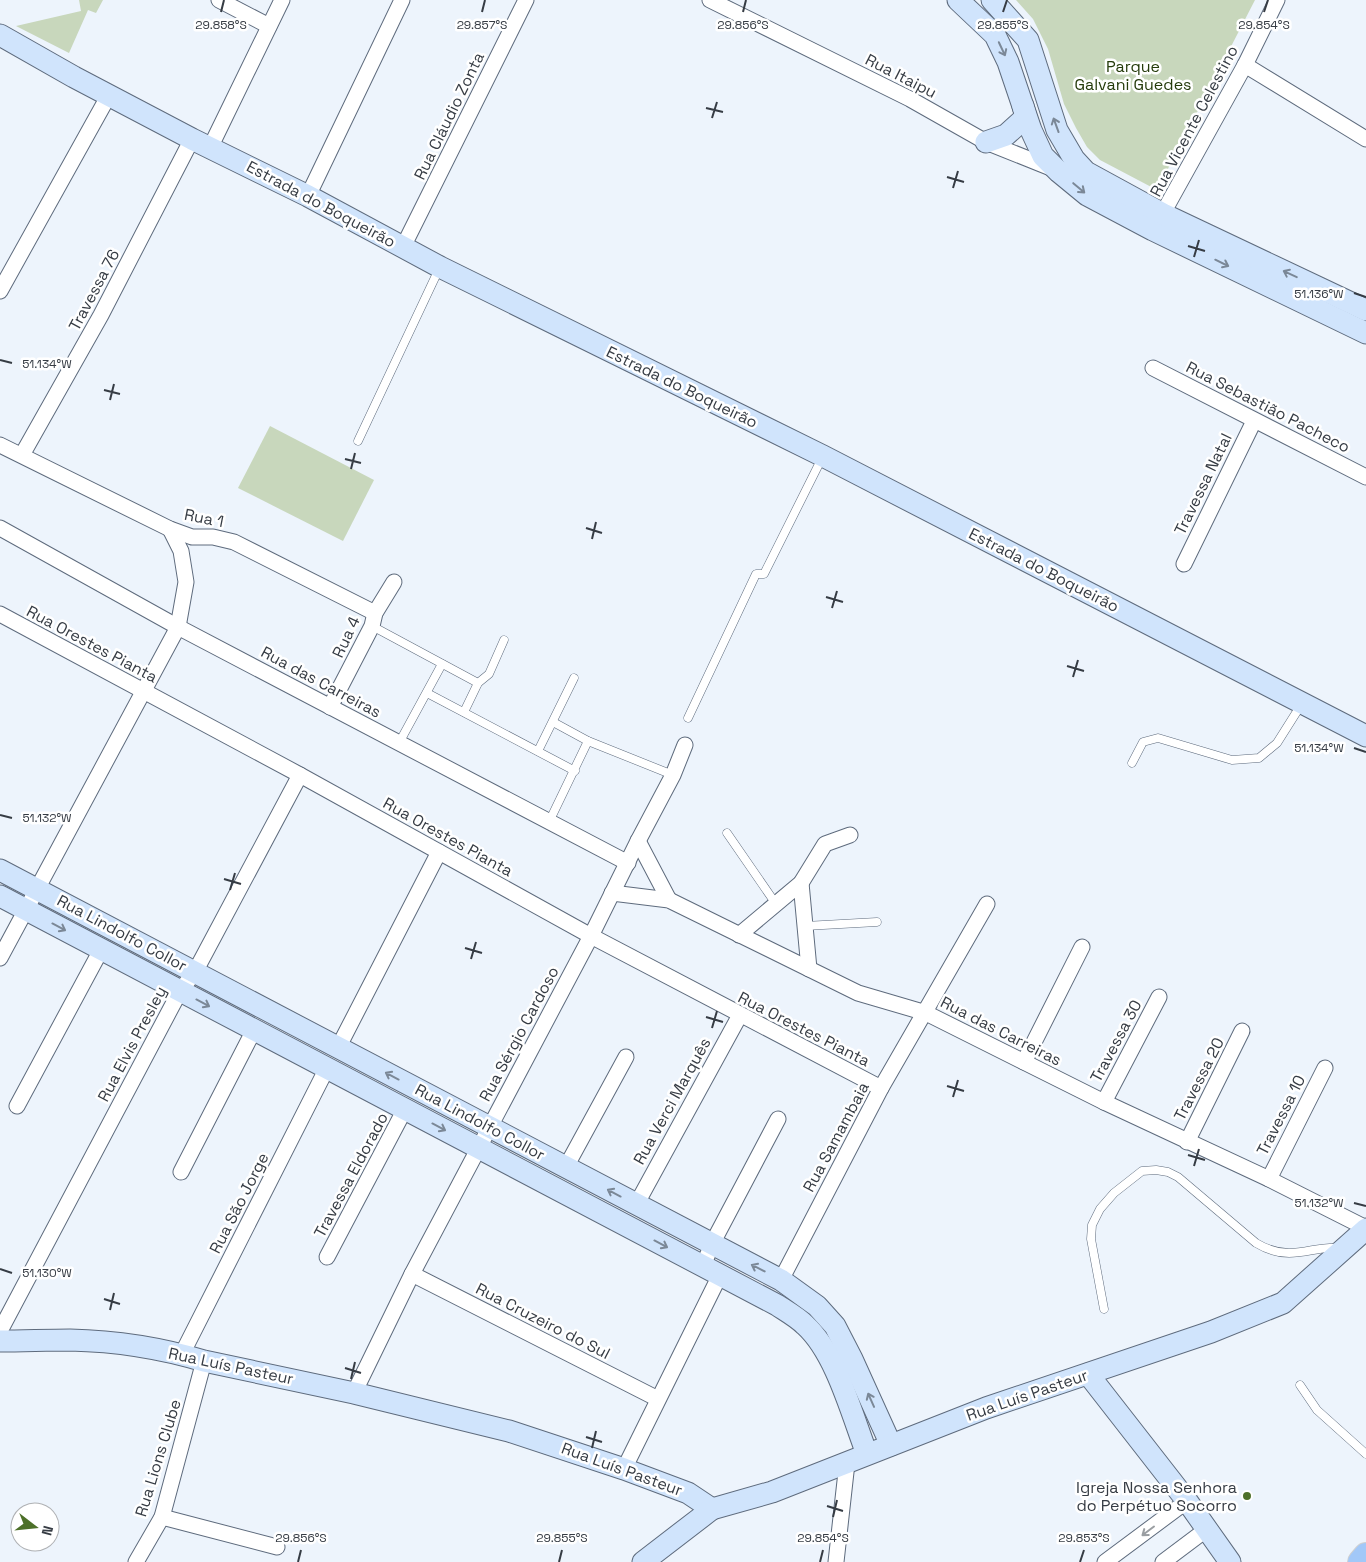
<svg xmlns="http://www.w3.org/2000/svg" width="1366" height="1562" font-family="'Space Grotesk',sans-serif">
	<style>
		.green { fill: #c8d7bc }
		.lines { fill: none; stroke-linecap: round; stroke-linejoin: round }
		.lane-casing { stroke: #5e6b7d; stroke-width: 9 }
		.street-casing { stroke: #5e6b7d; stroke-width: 17 }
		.secondary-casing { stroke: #5e6b7d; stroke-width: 23 }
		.primary-casing { stroke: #cfd0d2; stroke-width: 26 }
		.lane { stroke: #fff; stroke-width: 8 }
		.street { stroke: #fff; stroke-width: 15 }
		.secondary { stroke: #d0e4fc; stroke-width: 21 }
		.primary { stroke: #a2c8f8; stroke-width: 24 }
		.oneway { stroke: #7b8897 }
		.oneway2 { stroke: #9a9ea2 }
		.ticks { fill: none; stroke: #363c44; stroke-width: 2 }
		.poi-dot { fill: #4d7029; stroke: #fff; stroke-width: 2 }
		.labels { text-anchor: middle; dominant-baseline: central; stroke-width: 5; stroke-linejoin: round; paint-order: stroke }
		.park-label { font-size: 16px; fill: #253b0b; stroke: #fff }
		.street-label { font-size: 16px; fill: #363c44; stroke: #fff }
		.poi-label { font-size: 16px; fill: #363c44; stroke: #fff; text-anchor: end }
		.ticks-label { font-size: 12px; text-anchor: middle; fill: #363c44; stroke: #fff; stroke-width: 5; stroke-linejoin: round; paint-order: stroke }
	</style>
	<rect width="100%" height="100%" fill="#edf4fc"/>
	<g class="green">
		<polygon points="79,0 103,0 96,13 88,10 69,53 16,26 81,11"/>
		<polygon points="1016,0 1255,0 1157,190 1100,160 1087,147 1076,128 1064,104 1048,49 1033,19"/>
		<polygon points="270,426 374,480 343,541 238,488"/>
	</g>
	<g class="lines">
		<g class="lane-casing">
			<g id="lane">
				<polyline points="358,441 439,269"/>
				<polyline points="372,626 478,683"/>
				<polyline points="427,693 575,771"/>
				<polyline points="464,712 478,683 489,674 504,640"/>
				<polyline points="688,718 756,574 764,574 822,458"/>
				<polyline points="553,722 588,741 673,775"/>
				<polyline points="399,743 442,664"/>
				<polyline points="538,751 574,678"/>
				<polyline points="1132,763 1143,742 1158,738 1232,760 1259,758 1277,743 1301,705"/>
				<polyline points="549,822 588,741"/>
				<polyline points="727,833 776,904"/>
				<polyline points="805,926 877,922"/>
				<path d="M1104,1309L1091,1239L1092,1225L1100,1209L1114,1193L1142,1171L1156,1170L1168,1172L1178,1177L1256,1243C1266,1249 1277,1253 1289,1253C1307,1253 1322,1246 1340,1248"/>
				<polyline points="1300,1385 1317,1410 1366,1454"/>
			</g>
		</g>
		<g class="street-casing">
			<g id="street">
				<polyline points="219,0 269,26"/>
				<polyline points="710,0 910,99 986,142 1051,168"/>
				<polyline points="1245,65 1366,139"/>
				<polyline points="210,148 282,0"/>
				<polyline points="308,196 402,0"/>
				<polyline points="1158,222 1245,65 1277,0"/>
				<polyline points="403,247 526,0"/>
				<polyline points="0,291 109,95"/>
				<polyline points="1153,368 1366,477"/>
				<polyline points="0,445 170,529 192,537 213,537 234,542 375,613"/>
				<polyline points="22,455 101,315 192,139"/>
				<polyline points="0,528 178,627 628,863"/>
				<polyline points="1184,564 1254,421"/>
				<polyline points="0,614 300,775 591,936 881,1088"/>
				<polyline points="330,707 372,626 375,613 394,582"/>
				<polyline points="638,841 669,900"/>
				<polyline points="801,883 809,969"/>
				<polyline points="612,893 669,900 858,993 926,1013 1104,1102 1269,1179 1366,1228"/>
				<polyline points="739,935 801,883 825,844 850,835"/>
				<polyline points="0,958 178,627 186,582 181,551 170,529"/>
				<polyline points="338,1048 439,852"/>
				<polyline points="1024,1062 1082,947"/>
				<polyline points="1104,1102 1159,997"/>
				<polyline points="17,1106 101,950"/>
				<polyline points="1187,1142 1242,1031"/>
				<polyline points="566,1167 626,1057"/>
				<polyline points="181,1172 254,1030"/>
				<polyline points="1269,1179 1325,1068"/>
				<polyline points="636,1205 740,1015"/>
				<polyline points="327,1257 405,1109"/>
				<polyline points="703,1266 712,1244 778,1119"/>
				<polyline points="412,1274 658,1399"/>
				<polyline points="781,1280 881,1088 987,904"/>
				<polyline points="0,1331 180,991 195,972 300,775"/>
				<polyline points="182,1354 327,1068"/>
				<polyline points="354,1393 412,1274 591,936 638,841 673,775 685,745"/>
				<polyline points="624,1469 720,1275"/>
				<polyline points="162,1517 277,1547"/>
				<polyline points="136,1562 162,1517 204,1361"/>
				<polyline points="836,1562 847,1463"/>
				<polyline points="1105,1562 1187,1501"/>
				<polyline points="1163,1562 1207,1529"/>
			</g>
		</g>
		<g class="secondary-casing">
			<g id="secondary">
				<polyline points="958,0 995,35 1008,62 1031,130 1043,156 1059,172 1087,195 1153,230 1366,333"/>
				<polyline points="992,0 1028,40 1057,130 1074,159 1086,172 1163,214 1366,310"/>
				<polyline points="0,35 74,77 192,139 308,196 440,267 823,456 1366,736"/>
				<polyline points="986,142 1006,135 1026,117 1023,106"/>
				<polyline points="0,870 781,1280 817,1306 835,1326 852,1359 891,1445"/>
				<path d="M0,896L777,1305C786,1311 797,1317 805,1325C836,1353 852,1415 867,1454"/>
				<path d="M0,1341C23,1341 47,1340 70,1340C114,1341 161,1348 204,1361L354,1393L509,1431L624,1469L688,1493L712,1509"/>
				<polyline points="1088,1374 1187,1501 1230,1562"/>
				<polyline points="643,1562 712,1509 772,1492 986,1408 1211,1332 1283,1303 1366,1229"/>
			</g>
		</g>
		<g class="primary-casing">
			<polyline id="primary" points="1360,1562 1366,1555"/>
		</g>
		<use href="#lane" class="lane"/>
		<use href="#street" class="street"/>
		<use href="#secondary" class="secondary"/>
		<use href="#primary" class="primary"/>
	</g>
	<defs><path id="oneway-shaft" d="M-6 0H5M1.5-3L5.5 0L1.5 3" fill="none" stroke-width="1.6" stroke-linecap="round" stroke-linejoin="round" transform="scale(1.25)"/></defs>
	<g class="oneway">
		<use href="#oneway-shaft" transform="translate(1002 49) rotate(65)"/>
		<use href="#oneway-shaft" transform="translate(1056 125) rotate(-110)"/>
		<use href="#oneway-shaft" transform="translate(1079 188) rotate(40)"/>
		<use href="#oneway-shaft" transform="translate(1222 263) rotate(26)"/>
		<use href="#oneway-shaft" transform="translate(1290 274) rotate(-155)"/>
		<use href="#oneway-shaft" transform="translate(59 927) rotate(28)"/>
		<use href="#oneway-shaft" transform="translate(203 1003) rotate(28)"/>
		<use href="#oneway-shaft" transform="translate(392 1076) rotate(-152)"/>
		<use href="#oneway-shaft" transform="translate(439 1127) rotate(28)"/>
		<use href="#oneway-shaft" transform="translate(614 1193) rotate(-152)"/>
		<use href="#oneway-shaft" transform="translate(661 1244) rotate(28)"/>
		<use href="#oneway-shaft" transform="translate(758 1268) rotate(-153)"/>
		<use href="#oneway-shaft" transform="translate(871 1400) rotate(-114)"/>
	</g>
	<use class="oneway2" href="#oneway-shaft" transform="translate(1148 1531) rotate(143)"/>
	<path class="ticks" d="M221,12L224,0M482,12L485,0M743,12L746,0M1003,12L1007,0M1264,12L1268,0M706,108L723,112M712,118L717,102M947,177L964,182M953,188L958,171M1188,246L1205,251M1194,257L1199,240M1354,293L1366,297M0,360L12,363M104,390L120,394M110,400L114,384M345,459L361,463M351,469L355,453M586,528L602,533M592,539L596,522M826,597L843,602M832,608L837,591M1067,666L1084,671M1073,677L1078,660M1354,748L1366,752M0,815L12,818M224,879L241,884M230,890L235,873M465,948L482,953M471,959L476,942M706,1017L723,1022M712,1028L717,1011M947,1086L964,1091M953,1097L958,1080M1188,1155L1205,1160M1194,1166L1199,1149M1354,1203L1366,1206M0,1269L12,1273M104,1299L120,1304M110,1310L114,1293M345,1368L361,1373M351,1379L355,1362M586,1437L602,1442M592,1448L596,1431M827,1506L843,1511M833,1517L837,1500M298,1562L301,1550M559,1562L562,1550M820,1562L823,1550M1080,1562L1084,1550"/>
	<circle class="poi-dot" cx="1247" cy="1496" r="5"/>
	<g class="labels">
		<g class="park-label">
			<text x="1133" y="66">Parque<tspan x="1133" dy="18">Galvani Guedes</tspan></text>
		</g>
		<g class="street-label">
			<text transform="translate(901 76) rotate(27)">Rua Itaipu</text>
			<text transform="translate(449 116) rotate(-64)">Rua Cláudio Zonta</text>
			<text transform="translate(1194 121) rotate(-62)">Rua Vicente Celestino</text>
			<text transform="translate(321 204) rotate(28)">Estrada do Boqueirão</text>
			<text transform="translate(94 290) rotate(-62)">Travessa 76</text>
			<text transform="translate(682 387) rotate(26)">Estrada do Boqueirão</text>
			<text transform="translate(1268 407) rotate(27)">Rua Sebastião Pacheco</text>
			<text transform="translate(1203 484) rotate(-64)">Travessa Natal</text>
			<text transform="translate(204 518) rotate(11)">Rua 1</text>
			<text transform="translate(1044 570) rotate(27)">Estrada do Boqueirão</text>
			<text transform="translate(346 637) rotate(-65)">Rua 4</text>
			<text transform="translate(92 644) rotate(28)">Rua Orestes Pianta</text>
			<text transform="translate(321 682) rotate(28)">Rua das Carreiras</text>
			<text transform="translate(448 837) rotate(29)">Rua Orestes Pianta</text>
			<text transform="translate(122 933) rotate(28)">Rua Lindolfo Collor</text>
			<text transform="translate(804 1029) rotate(27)">Rua Orestes Pianta</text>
			<text transform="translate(1001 1031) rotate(27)">Rua das Carreiras</text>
			<text transform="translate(519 1034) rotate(-62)">Rua Sérgio Cardoso</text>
			<text transform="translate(1116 1041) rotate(-62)">Travessa 30</text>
			<text transform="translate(132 1044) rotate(-62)">Rua Elvis Presley</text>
			<text transform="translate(1199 1079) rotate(-63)">Travessa 20</text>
			<text transform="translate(672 1101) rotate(-61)">Rua Verci Marquês</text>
			<text transform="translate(1281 1115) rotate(-63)">Travessa 10</text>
			<text transform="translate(480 1122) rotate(28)">Rua Lindolfo Collor</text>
			<text transform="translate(836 1137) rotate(-62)">Rua Samambaia</text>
			<text transform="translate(351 1175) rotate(-62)">Travessa Eldorado</text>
			<text transform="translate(239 1203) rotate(-63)">Rua São Jorge</text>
			<text transform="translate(543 1321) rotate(27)">Rua Cruzeiro do Sul</text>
			<text transform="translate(231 1366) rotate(12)">Rua Luís Pasteur</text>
			<text transform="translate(1027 1395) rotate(-19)">Rua Luís Pasteur</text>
			<text transform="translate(158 1458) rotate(-73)">Rua Lions Clube</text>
			<text transform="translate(622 1469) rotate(20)">Rua Luís Pasteur</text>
		</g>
		<g class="poi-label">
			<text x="1237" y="1487">Igreja Nossa Senhora<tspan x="1237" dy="18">do Perpétuo Socorro</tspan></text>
		</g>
	</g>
	<g class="ticks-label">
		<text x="221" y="29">29.858°S</text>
		<text x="482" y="29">29.857°S</text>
		<text x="743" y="29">29.856°S</text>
		<text x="1003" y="29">29.855°S</text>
		<text x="1264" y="29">29.854°S</text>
		<text x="1319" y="298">51.136°W</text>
		<text x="47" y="368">51.134°W</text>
		<text x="1319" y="752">51.134°W</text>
		<text x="47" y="822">51.132°W</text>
		<text x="1319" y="1207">51.132°W</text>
		<text x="47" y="1277">51.130°W</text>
		<text x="301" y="1542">29.856°S</text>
		<text x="562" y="1542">29.855°S</text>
		<text x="823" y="1542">29.854°S</text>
		<text x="1084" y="1542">29.853°S</text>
	</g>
	<g transform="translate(35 1527) rotate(106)"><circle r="24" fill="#ffffff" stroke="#afb1b4"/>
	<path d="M0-4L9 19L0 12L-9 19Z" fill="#4d7029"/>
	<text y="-8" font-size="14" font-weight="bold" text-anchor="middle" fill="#363c44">N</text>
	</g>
</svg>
